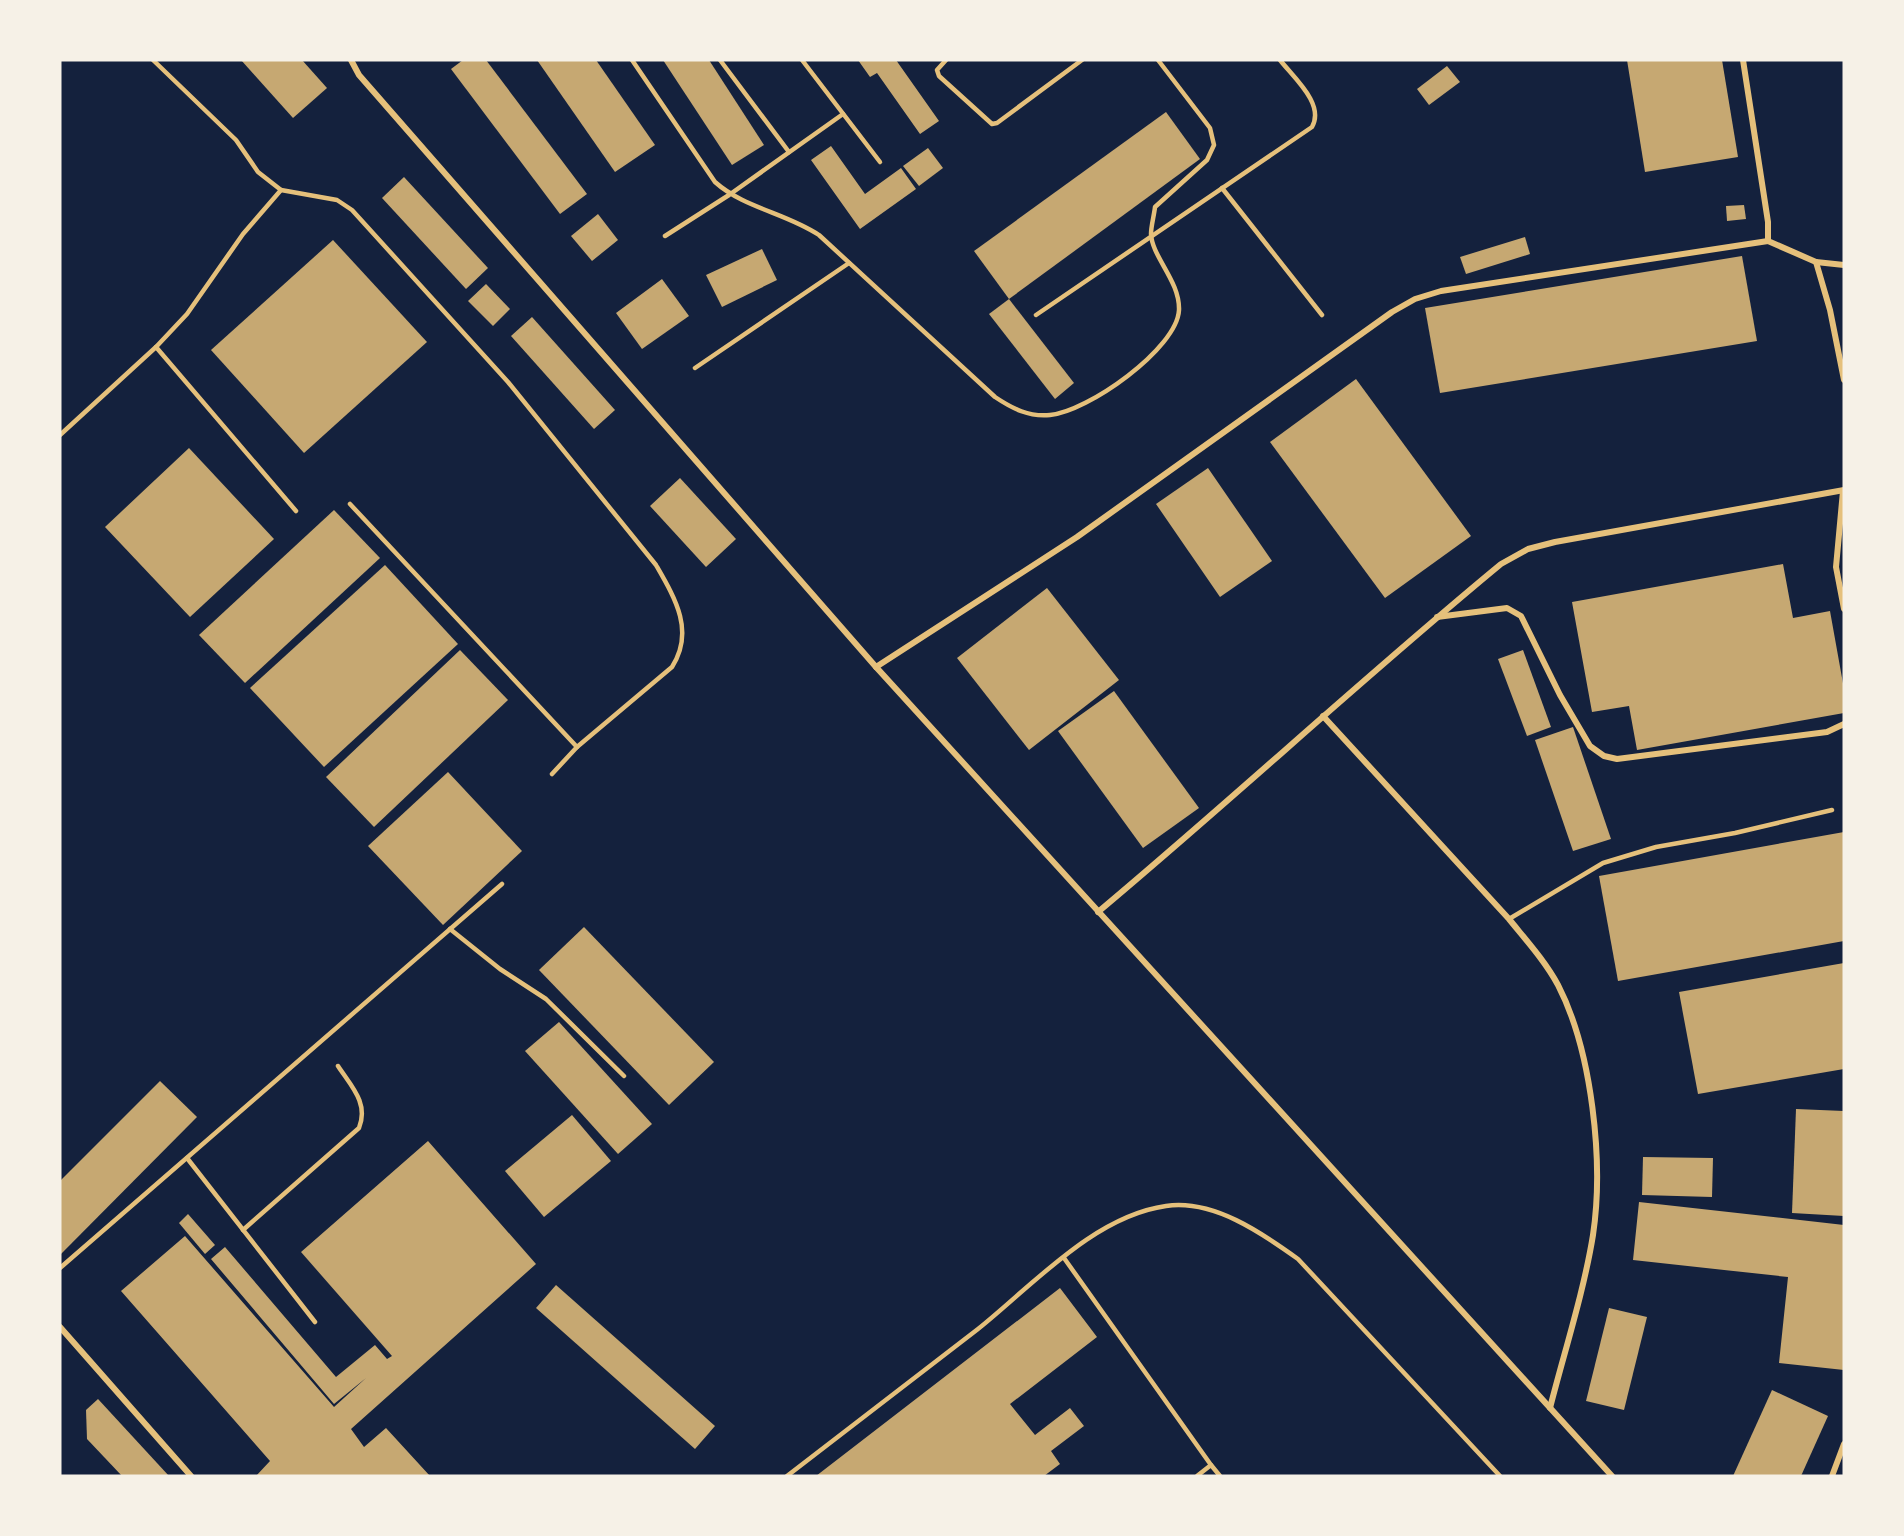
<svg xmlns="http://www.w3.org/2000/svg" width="1904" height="1536" font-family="Merriweather,serif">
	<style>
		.building { fill: #c6a872 }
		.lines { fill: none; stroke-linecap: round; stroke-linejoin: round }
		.service { stroke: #e5c07b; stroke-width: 4.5 }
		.minor { stroke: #e5c07b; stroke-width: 6 }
	</style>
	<rect width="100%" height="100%" fill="#14213d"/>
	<g class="building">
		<polygon points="241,60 302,60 327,88 293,118"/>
		<polygon points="463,60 486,60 587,194 560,214 451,69"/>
		<polygon points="537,60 596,60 655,145 615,172"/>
		<polygon points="663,60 709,60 764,145 732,165"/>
		<polygon points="858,60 896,60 939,121 920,134 877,73 870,77"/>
		<polygon points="1627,60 1722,60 1738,157 1645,172"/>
		<polygon points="1447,66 1460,82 1429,105 1417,89"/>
		<polygon points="1166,112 1200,159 1009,299 974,251"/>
		<polygon points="831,146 865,194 901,168 916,189 860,229 811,160"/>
		<polygon points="928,148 943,168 919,186 903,166"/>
		<polygon points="404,177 488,268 466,289 382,198"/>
		<polygon points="1744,205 1746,219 1727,221 1726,206"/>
		<polygon points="598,214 618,240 592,261 571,236"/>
		<polygon points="1525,237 1530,254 1466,274 1460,257"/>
		<polygon points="333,240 427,342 304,453 211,350"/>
		<polygon points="762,249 777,280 722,307 706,275"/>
		<polygon points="1742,256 1757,341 1440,393 1425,308"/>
		<polygon points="662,279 689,316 642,349 616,313"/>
		<polygon points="486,284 510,309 493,326 468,301"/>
		<polygon points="1009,299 1074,383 1055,399 989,314"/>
		<polygon points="532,317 615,410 594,429 511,336"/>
		<polygon points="1356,379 1471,536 1385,598 1270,442"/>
		<polygon points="189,448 274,539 190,617 105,527"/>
		<polygon points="1208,468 1272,561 1220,597 1156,504"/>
		<polygon points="680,478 736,539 706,567 650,506"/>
		<polygon points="334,510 380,558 245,683 199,635"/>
		<polygon points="1783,564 1793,618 1830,611 1844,689 1844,713 1637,750 1629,706 1592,712 1572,602"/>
		<polygon points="385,565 458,644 324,767 250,688"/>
		<polygon points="1047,588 1119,680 1029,750 957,658"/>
		<polygon points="460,650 508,700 374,827 326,777"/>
		<polygon points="1523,650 1551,727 1527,736 1498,659"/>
		<polygon points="1114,691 1199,808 1143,848 1058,731"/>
		<polygon points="1573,727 1611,839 1573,851 1535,740"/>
		<polygon points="448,772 522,851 443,925 368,846"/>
		<polygon points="1844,832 1844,941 1618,981 1599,876"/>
		<polygon points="584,927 714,1062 669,1105 539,970"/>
		<polygon points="1844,963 1844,1069 1698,1094 1679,992"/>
		<polygon points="559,1022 652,1124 618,1154 525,1051"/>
		<polygon points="160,1081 197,1117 60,1255 60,1181"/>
		<polygon points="1796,1109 1844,1111 1844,1216 1792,1213"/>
		<polygon points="572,1115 611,1161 544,1217 505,1171"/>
		<polygon points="428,1141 536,1264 351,1429 364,1447 386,1428 430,1476 256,1476 270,1461 121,1291 185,1236 334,1407 366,1378 334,1404 211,1259 225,1247 336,1377 375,1345 387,1359 392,1356 301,1252"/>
		<polygon points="1643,1157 1713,1158 1712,1197 1642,1195"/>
		<polygon points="1639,1202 1844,1225 1844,1370 1779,1363 1788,1277 1633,1260"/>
		<polygon points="188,1214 215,1245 205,1254 179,1223"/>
		<polygon points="556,1285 715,1426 695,1449 536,1308"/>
		<polygon points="1060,1288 1097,1337 1010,1404 1035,1435 1070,1408 1084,1426 1051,1451 1060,1464 1044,1476 816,1476"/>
		<polygon points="1609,1308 1647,1317 1624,1410 1586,1401"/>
		<polygon points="1772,1390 1828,1416 1801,1476 1733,1476"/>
		<polygon points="98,1399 169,1476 122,1476 87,1439 86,1410"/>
	</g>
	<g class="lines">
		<g class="service">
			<path d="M632,60L715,182C744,208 786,213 819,235L995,397C1013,409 1029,417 1050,415C1087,412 1177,349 1179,310C1180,281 1152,257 1151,234C1151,226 1154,216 1155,207L1207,160L1214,145L1210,128L1158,60"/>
			<polyline points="720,60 789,152"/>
			<polyline points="802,60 880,162"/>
			<polyline points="946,60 937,70 939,76 992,124 997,123 1082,60"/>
			<polyline points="1222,188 1322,315"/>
			<path d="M281,190L337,200L352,210L508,382L656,565C675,598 695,631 672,667L577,747L552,774"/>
			<polyline points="665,236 729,195 843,114"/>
			<path d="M1036,315L1312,127C1325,104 1294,78 1280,60"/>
			<polyline points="156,347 296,511"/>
			<polyline points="695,368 849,263"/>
			<polyline points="60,435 156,347 187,314 243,234 281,190 258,172 236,140 153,60"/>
			<polyline points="350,504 577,747"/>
			<polyline points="1509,919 1603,863 1656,847 1735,833 1832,810"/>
			<polyline points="450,929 500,969 546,999 624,1076"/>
			<polyline points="187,1158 315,1322"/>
			<path d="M243,1230L359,1128C369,1103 351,1086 338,1066"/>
			<polyline points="1064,1258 1211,1465"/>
			<polyline points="60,1268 502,884"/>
			<path d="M787,1476C850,1427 914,1378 978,1329C1032,1286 1094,1216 1166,1206C1213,1199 1262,1233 1298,1259L1500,1476"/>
			<polyline points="1197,1476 1211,1465 1220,1476"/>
		</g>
		<g class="minor">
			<polyline points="351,60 359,75 876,667 1612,1476"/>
			<polyline points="1743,60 1768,222 1768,241 1816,262 1830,310 1844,380"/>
			<polyline points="1816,262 1844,265"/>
			<polyline points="1843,491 1836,567 1844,609"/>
			<polyline points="1437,617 1507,608 1521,616 1560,695 1590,746 1604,756 1617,759 1827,732 1844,724"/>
			<polyline points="876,667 1077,537 1392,312 1415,299 1441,291 1768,241"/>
			<path d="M1323,716L1509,919C1526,940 1545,961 1558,985C1592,1051 1604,1162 1593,1235C1584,1291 1564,1353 1550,1408"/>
			<path d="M1098,912C1234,798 1364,677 1501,564L1528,549L1555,542L1844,490"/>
			<polyline points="60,1327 191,1476"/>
			<polyline points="1832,1476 1844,1444"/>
		</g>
	</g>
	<rect width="1904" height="1536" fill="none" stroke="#f6f1e7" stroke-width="123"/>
</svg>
